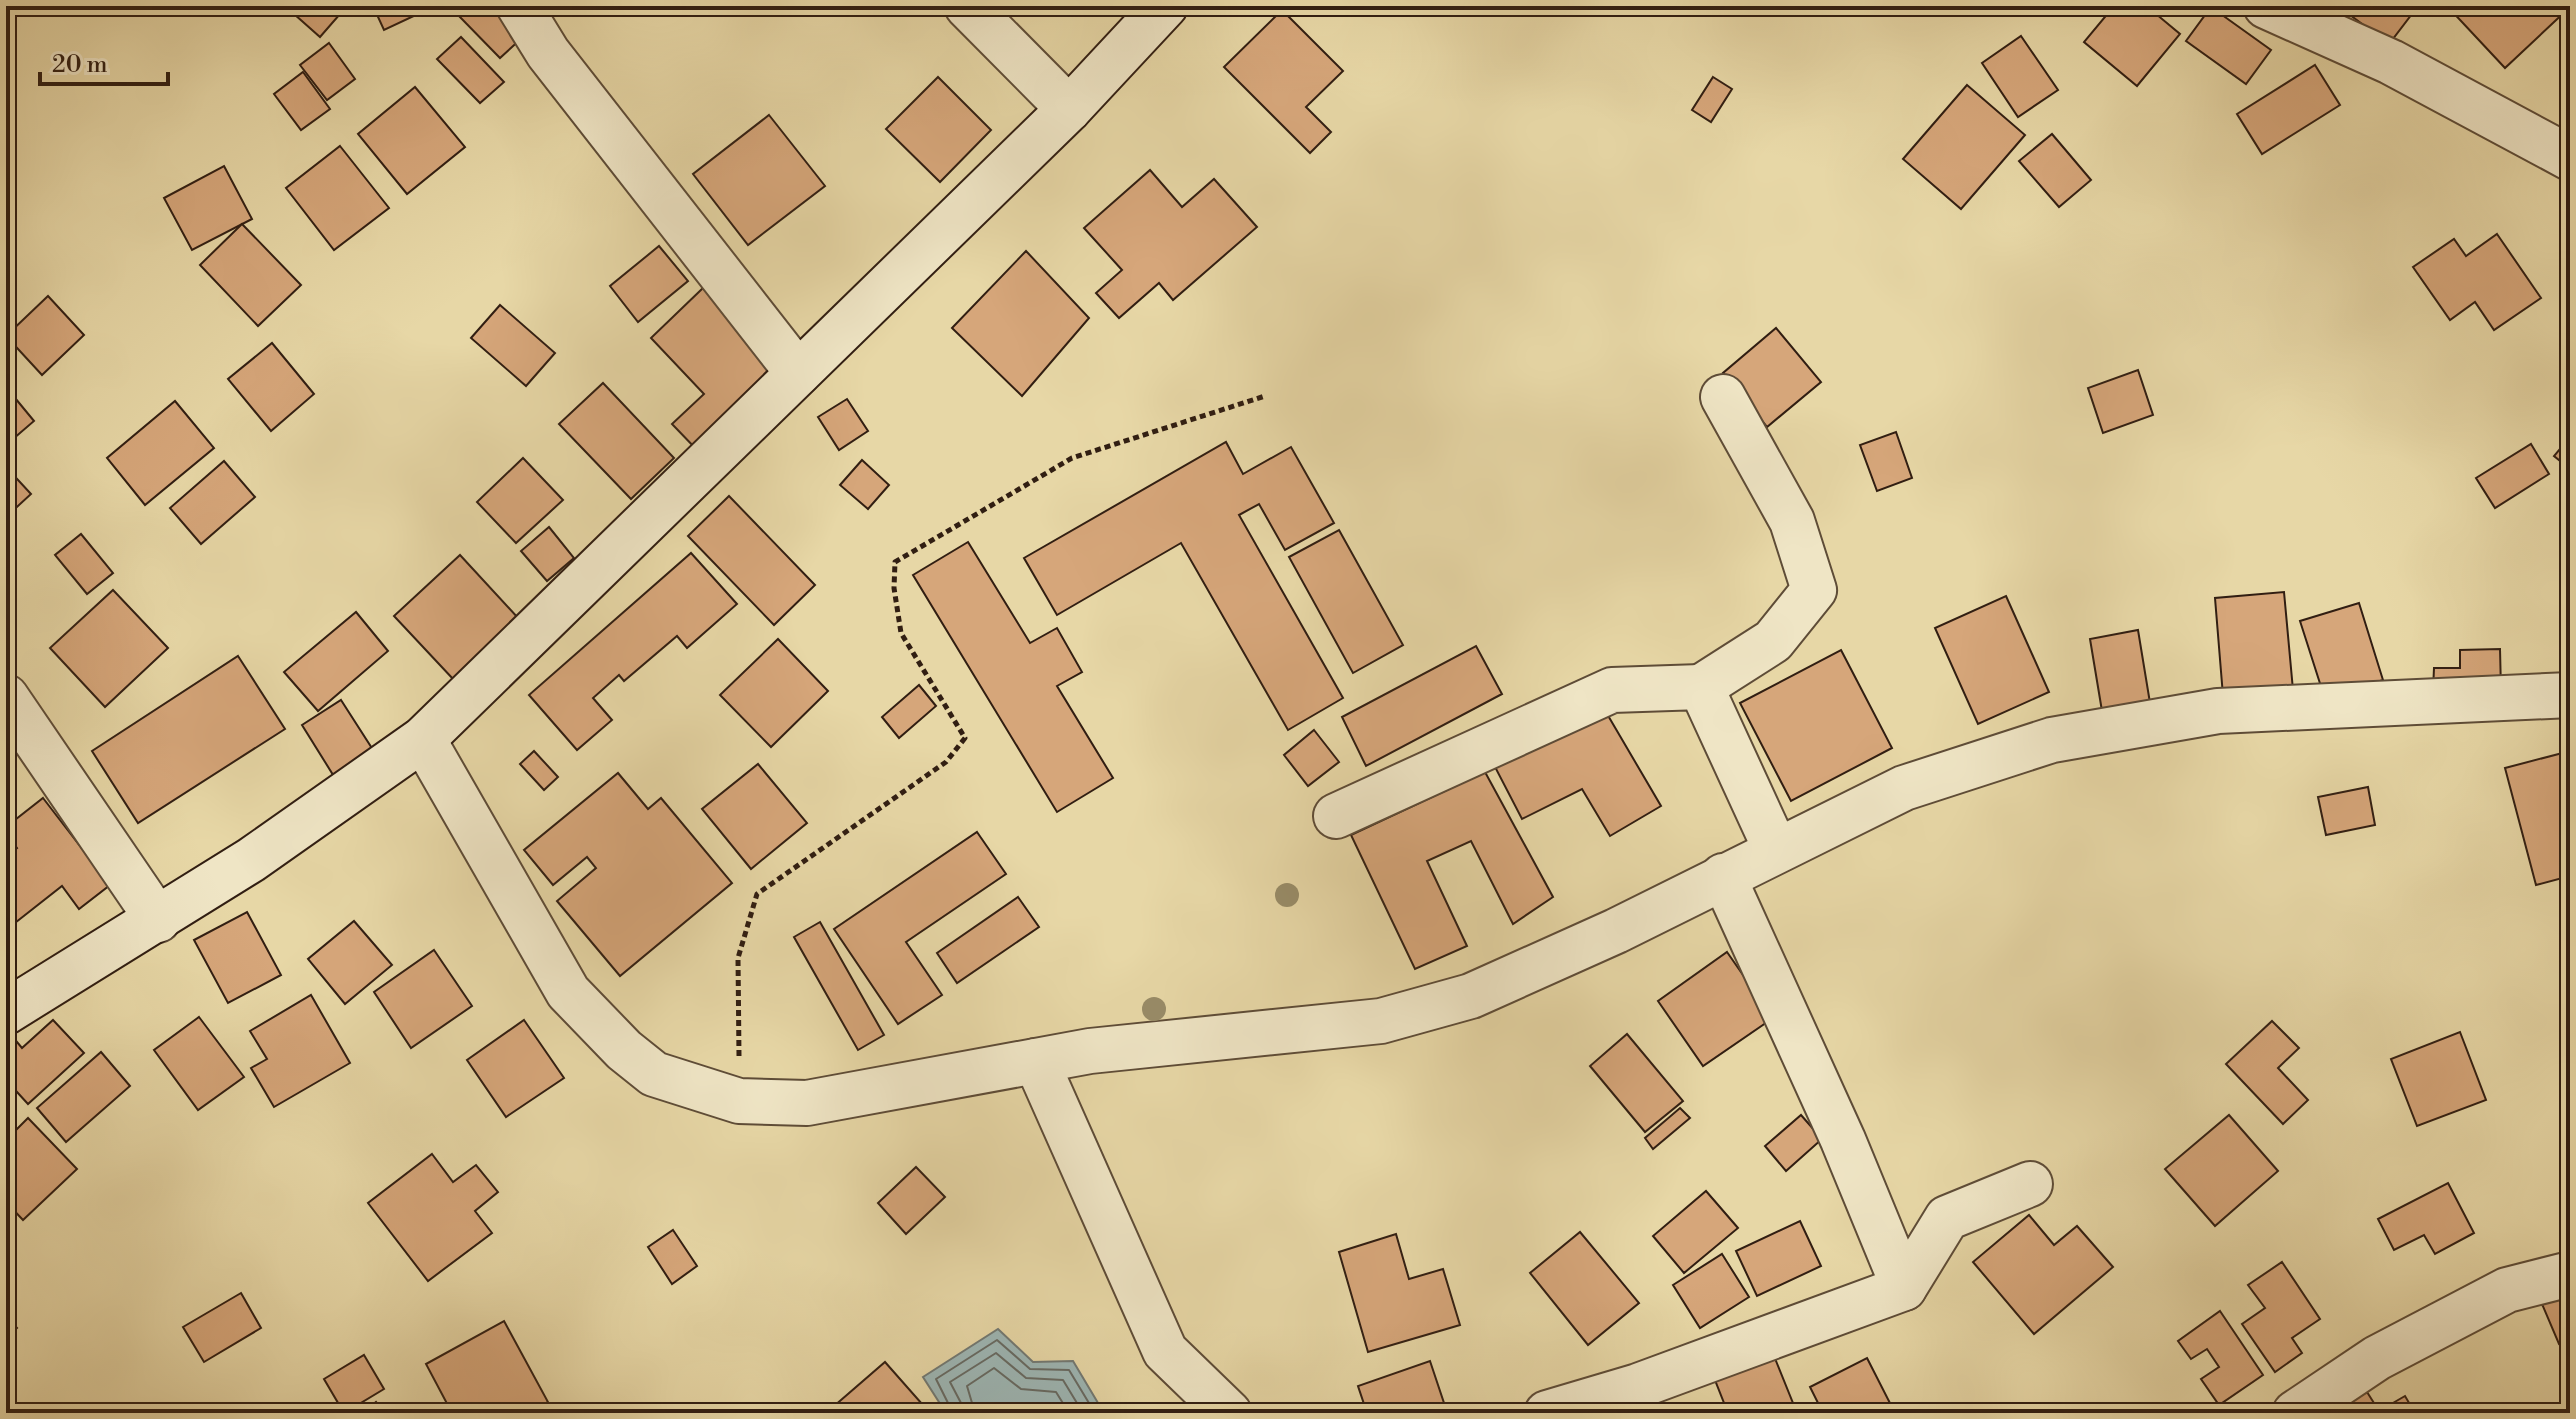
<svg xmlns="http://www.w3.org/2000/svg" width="2576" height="1419" font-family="'Libre Bodoni',serif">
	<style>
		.water { fill: #9db6b4; stroke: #727973; stroke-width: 2 }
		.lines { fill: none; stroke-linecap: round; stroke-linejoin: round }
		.shore { stroke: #676a63; stroke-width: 2 }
		.building { fill: #d6a67a; stroke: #311e12; stroke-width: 2 }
		.street-casing { stroke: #5e4c37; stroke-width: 48 }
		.secondary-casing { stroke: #311e12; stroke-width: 48 }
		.path { stroke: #311e12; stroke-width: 5; stroke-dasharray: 6 4; stroke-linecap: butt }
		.street { stroke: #efe5c5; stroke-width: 44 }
		.secondary { stroke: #efe5c5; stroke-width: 44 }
		.tree { fill: #988c68 }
	</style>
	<rect width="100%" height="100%" fill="#e7d7a6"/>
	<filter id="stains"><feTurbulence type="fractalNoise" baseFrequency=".0025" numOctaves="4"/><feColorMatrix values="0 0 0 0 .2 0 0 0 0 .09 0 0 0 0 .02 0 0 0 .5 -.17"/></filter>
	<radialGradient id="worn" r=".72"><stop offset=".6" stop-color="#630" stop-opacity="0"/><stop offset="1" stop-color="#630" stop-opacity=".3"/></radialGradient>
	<polygon class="water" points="998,1329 1033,1362 1073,1361 1104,1413 946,1413 923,1377"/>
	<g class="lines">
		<g class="shore">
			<polyline points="953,1413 936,1379 997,1340 1030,1369 1069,1370 1095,1413"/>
			<polyline points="963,1413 961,1403 950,1382 996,1353 1026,1378 1063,1380 1083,1413"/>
			<polyline points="975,1413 967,1386 994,1368 1021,1389 1056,1392 1069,1413"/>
		</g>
	</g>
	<g class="building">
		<polygon points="285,6 347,6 320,37"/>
		<polygon points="373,6 435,6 384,30"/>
		<polygon points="465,6 493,6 523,37 500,58 457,14"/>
		<polygon points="2114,6 2163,6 2156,14 2180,34 2137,86 2084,42"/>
		<polygon points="2338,6 2418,6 2389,44"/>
		<polygon points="2447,6 2570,6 2570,7 2505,68"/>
		<polygon points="2211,7 2271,50 2246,84 2186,41"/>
		<polygon points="1282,10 1343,71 1306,107 1331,132 1310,153 1224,67"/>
		<polygon points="2021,36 2058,90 2018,117 1982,63"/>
		<polygon points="461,37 504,82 480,103 437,59"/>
		<polygon points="329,43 355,79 327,100 300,65"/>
		<polygon points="2315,65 2340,105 2262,154 2237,114"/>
		<polygon points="303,72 330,109 301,130 274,94"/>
		<polygon points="938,77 991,130 940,182 886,129"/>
		<polygon points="1713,77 1732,89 1711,122 1692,110"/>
		<polygon points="1967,85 2025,135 1961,209 1903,159"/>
		<polygon points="415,87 465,147 407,194 358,134"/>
		<polygon points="769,115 825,186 748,245 693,174"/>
		<polygon points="2052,134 2091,180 2059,207 2019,161"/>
		<polygon points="340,146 389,208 334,250 286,188"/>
		<polygon points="224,166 252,219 192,250 164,198"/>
		<polygon points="1150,170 1182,207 1214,179 1257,227 1173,300 1159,283 1119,318 1096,293 1122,270 1084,228"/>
		<polygon points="242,224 301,285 258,326 200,265"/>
		<polygon points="2497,234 2541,298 2494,330 2475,302 2450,320 2413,267 2454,239 2466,256"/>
		<polygon points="659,246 688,281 638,322 610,286"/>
		<polygon points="1026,251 1089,318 1022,396 952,328"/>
		<polygon points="703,288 783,373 699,452 672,424 704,394 651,338"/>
		<polygon points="48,296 84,335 42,375 6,336"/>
		<polygon points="500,305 555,353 526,386 471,338"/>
		<polygon points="1776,328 1821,382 1767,427 1723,373"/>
		<polygon points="272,343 314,394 271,431 228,379"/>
		<polygon points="2138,370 2153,415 2103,433 2088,388"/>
		<polygon points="603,383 674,458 631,499 559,424"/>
		<polygon points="6,387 34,421 6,445"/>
		<polygon points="847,399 868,431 839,450 818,417"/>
		<polygon points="175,401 214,448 145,505 107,458"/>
		<polygon points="1896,432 1912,478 1877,491 1860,445"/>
		<polygon points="2570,437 2570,469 2554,456"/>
		<polygon points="1226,442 1243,474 1291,447 1334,523 1285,550 1259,504 1239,515 1343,698 1288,730 1181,543 1057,615 1024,558"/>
		<polygon points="2531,444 2549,474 2495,508 2476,478"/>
		<polygon points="523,458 563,500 516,543 477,502"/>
		<polygon points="862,460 889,485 868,509 840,485"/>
		<polygon points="224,461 255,497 201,544 170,508"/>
		<polygon points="6,467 31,494 6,517"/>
		<polygon points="729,496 815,585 774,625 688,536"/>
		<polygon points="549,527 574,558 547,581 521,551"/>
		<polygon points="1339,530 1403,645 1353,673 1289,557"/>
		<polygon points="81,534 113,573 87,594 55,555"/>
		<polygon points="968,542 1030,643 1057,628 1082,672 1057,686 1113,778 1057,812 913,575"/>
		<polygon points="691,553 737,604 687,648 677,636 624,681 619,675 593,698 612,720 577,750 529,695"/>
		<polygon points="460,555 519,619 454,680 394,616"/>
		<polygon points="113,590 168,648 105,707 50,648"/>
		<polygon points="2284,592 2293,690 2223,696 2215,598"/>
		<polygon points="2006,596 2049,692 1978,724 1935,628"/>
		<polygon points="2359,603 2383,680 2325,699 2300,621"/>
		<polygon points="356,612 388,651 318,711 284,672"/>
		<polygon points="2138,630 2151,709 2103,717 2090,639"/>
		<polygon points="778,639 828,691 771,747 720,695"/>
		<polygon points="1476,646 1502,694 1366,766 1342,717"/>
		<polygon points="2500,649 2501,690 2433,691 2434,668 2460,668 2460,650"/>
		<polygon points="1841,650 1892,748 1791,801 1740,703"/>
		<polygon points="238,656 285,729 138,823 92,751"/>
		<polygon points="919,685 936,706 899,738 882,717"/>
		<polygon points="341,700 375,753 335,778 302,725"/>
		<polygon points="1603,707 1661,806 1610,836 1582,789 1522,819 1494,765"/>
		<polygon points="1314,730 1339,762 1308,786 1284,755"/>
		<polygon points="534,751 558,777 544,790 520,764"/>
		<polygon points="2570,751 2570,876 2536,885 2505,768"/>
		<polygon points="758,764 807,823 751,869 702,809"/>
		<polygon points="1485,772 1553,897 1513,924 1471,841 1427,861 1467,946 1415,969 1351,835"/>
		<polygon points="618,773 648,809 661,798 732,883 620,976 557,901 596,868 587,857 553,885 524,850"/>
		<polygon points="2368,787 2375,825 2326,835 2318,797"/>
		<polygon points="43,798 110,885 79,909 62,886 6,930 6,857 17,848 6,833 6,827"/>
		<polygon points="977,832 1006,874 906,942 942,995 898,1024 834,929"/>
		<polygon points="1018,897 1039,927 957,983 937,953"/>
		<polygon points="247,912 281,975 228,1003 194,940"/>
		<polygon points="354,921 392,965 345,1004 308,959"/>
		<polygon points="820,922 884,1035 858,1050 794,937"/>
		<polygon points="434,950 472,1006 411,1048 374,992"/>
		<polygon points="1727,952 1773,1018 1703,1066 1658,1001"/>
		<polygon points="311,995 350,1063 274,1107 251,1068 267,1059 250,1031"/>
		<polygon points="199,1017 244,1077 198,1110 154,1050"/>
		<polygon points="53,1020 84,1053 28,1104 6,1080 6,1042 12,1036 22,1048"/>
		<polygon points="524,1020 564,1078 506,1117 467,1060"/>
		<polygon points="2272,1021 2299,1048 2278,1068 2308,1100 2283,1124 2226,1064"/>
		<polygon points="2460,1032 2486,1100 2417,1126 2391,1059"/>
		<polygon points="1627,1034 1683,1101 1645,1132 1590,1066"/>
		<polygon points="101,1052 130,1086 66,1142 37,1108"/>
		<polygon points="1680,1108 1690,1118 1653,1149 1645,1138"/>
		<polygon points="1801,1115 1822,1139 1786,1171 1765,1146"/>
		<polygon points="2229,1115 2278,1171 2215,1226 2165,1169"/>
		<polygon points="28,1118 77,1169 23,1220 6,1202 6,1140"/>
		<polygon points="432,1154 453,1182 476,1165 498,1192 475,1211 492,1233 428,1281 368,1203"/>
		<polygon points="916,1167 945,1197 906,1234 878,1203"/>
		<polygon points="2448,1183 2474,1233 2435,1254 2424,1235 2394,1250 2378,1219"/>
		<polygon points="1706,1191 1738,1228 1684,1273 1653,1236"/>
		<polygon points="2029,1215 2054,1245 2077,1226 2113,1267 2034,1334 1973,1262"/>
		<polygon points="1800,1221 1821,1266 1757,1296 1736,1251"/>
		<polygon points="673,1230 697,1266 672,1284 648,1247"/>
		<polygon points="1580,1232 1639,1303 1588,1345 1530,1273"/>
		<polygon points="1396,1234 1409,1279 1443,1269 1460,1325 1368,1352 1339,1252"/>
		<polygon points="2570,1253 2570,1339 2559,1344 2528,1271"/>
		<polygon points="1722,1254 1749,1297 1700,1328 1673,1285"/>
		<polygon points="2282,1262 2320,1319 2292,1338 2302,1353 2275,1372 2242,1324 2265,1308 2248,1285"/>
		<polygon points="241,1293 261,1328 204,1362 183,1327"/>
		<polygon points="2220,1311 2263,1375 2219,1405 2201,1379 2219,1367 2207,1349 2191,1359 2178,1341"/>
		<polygon points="6,1316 17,1328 6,1338"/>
		<polygon points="504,1321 548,1402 528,1413 452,1413 426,1364"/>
		<polygon points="1772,1351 1797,1413 1728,1413 1713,1375"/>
		<polygon points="364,1355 384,1389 344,1413 324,1379"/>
		<polygon points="1867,1358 1895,1413 1823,1413 1810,1387"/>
		<polygon points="1430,1361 1446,1409 1436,1413 1367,1413 1358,1386"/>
		<polygon points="885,1362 930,1413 826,1413"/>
		<polygon points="1645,1392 1661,1413 1619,1413"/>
		<polygon points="2367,1392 2379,1411 2405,1396 2415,1413 2349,1413 2345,1406"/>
		<polygon points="376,1402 385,1413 363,1413"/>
	</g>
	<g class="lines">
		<g class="street-casing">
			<g id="street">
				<polyline points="519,6 548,53 798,373"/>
				<polyline points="967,6 1069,109"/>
				<polyline points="2266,6 2391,62 2570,158"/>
				<polyline points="1701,687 1773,641 1814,590 1792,521 1723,397"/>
				<polyline points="6,697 158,920"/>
				<polyline points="423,739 568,992 624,1050 654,1074 739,1101 807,1103 1090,1051 1381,1021 1471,996 1616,931 1904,788 2052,740 2218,711 2570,695"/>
				<polyline points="1336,816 1612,690 1701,687 1776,850"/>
				<polyline points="1723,876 1843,1140 1904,1288 1947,1218 2030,1184"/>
				<polyline points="1036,1061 1165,1351 1229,1413"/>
				<polyline points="1547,1413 1638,1386 1904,1288"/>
				<polyline points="2295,1413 2377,1358 2507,1290 2570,1274"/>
			</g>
		</g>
		<g class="secondary-casing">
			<polyline id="secondary" points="6,1012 251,860 423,739 1069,109 1165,6"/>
		</g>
		<polyline class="path" points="739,1056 738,958 757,894 946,762 965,738 901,633 894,588 895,562 1072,458 1265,396"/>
		<use href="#street" class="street"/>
		<use href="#secondary" class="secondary"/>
	</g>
	<g class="tree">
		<circle cx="1287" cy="895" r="12"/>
		<circle cx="1154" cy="1009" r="12"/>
	</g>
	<rect width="2576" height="1419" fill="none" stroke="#e7d7a6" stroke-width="32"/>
	<rect x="8" y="8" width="2560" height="1403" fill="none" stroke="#311e12" stroke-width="4"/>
	<rect x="16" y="16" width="2544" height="1387" fill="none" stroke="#311e12" stroke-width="2"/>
	<path d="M40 72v12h128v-12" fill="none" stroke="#311e12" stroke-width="4"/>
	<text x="52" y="72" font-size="24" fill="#311e12" stroke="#efe5c5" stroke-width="6" paint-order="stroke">20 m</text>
	<rect width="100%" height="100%" filter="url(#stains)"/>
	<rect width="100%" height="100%" fill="url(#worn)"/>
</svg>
